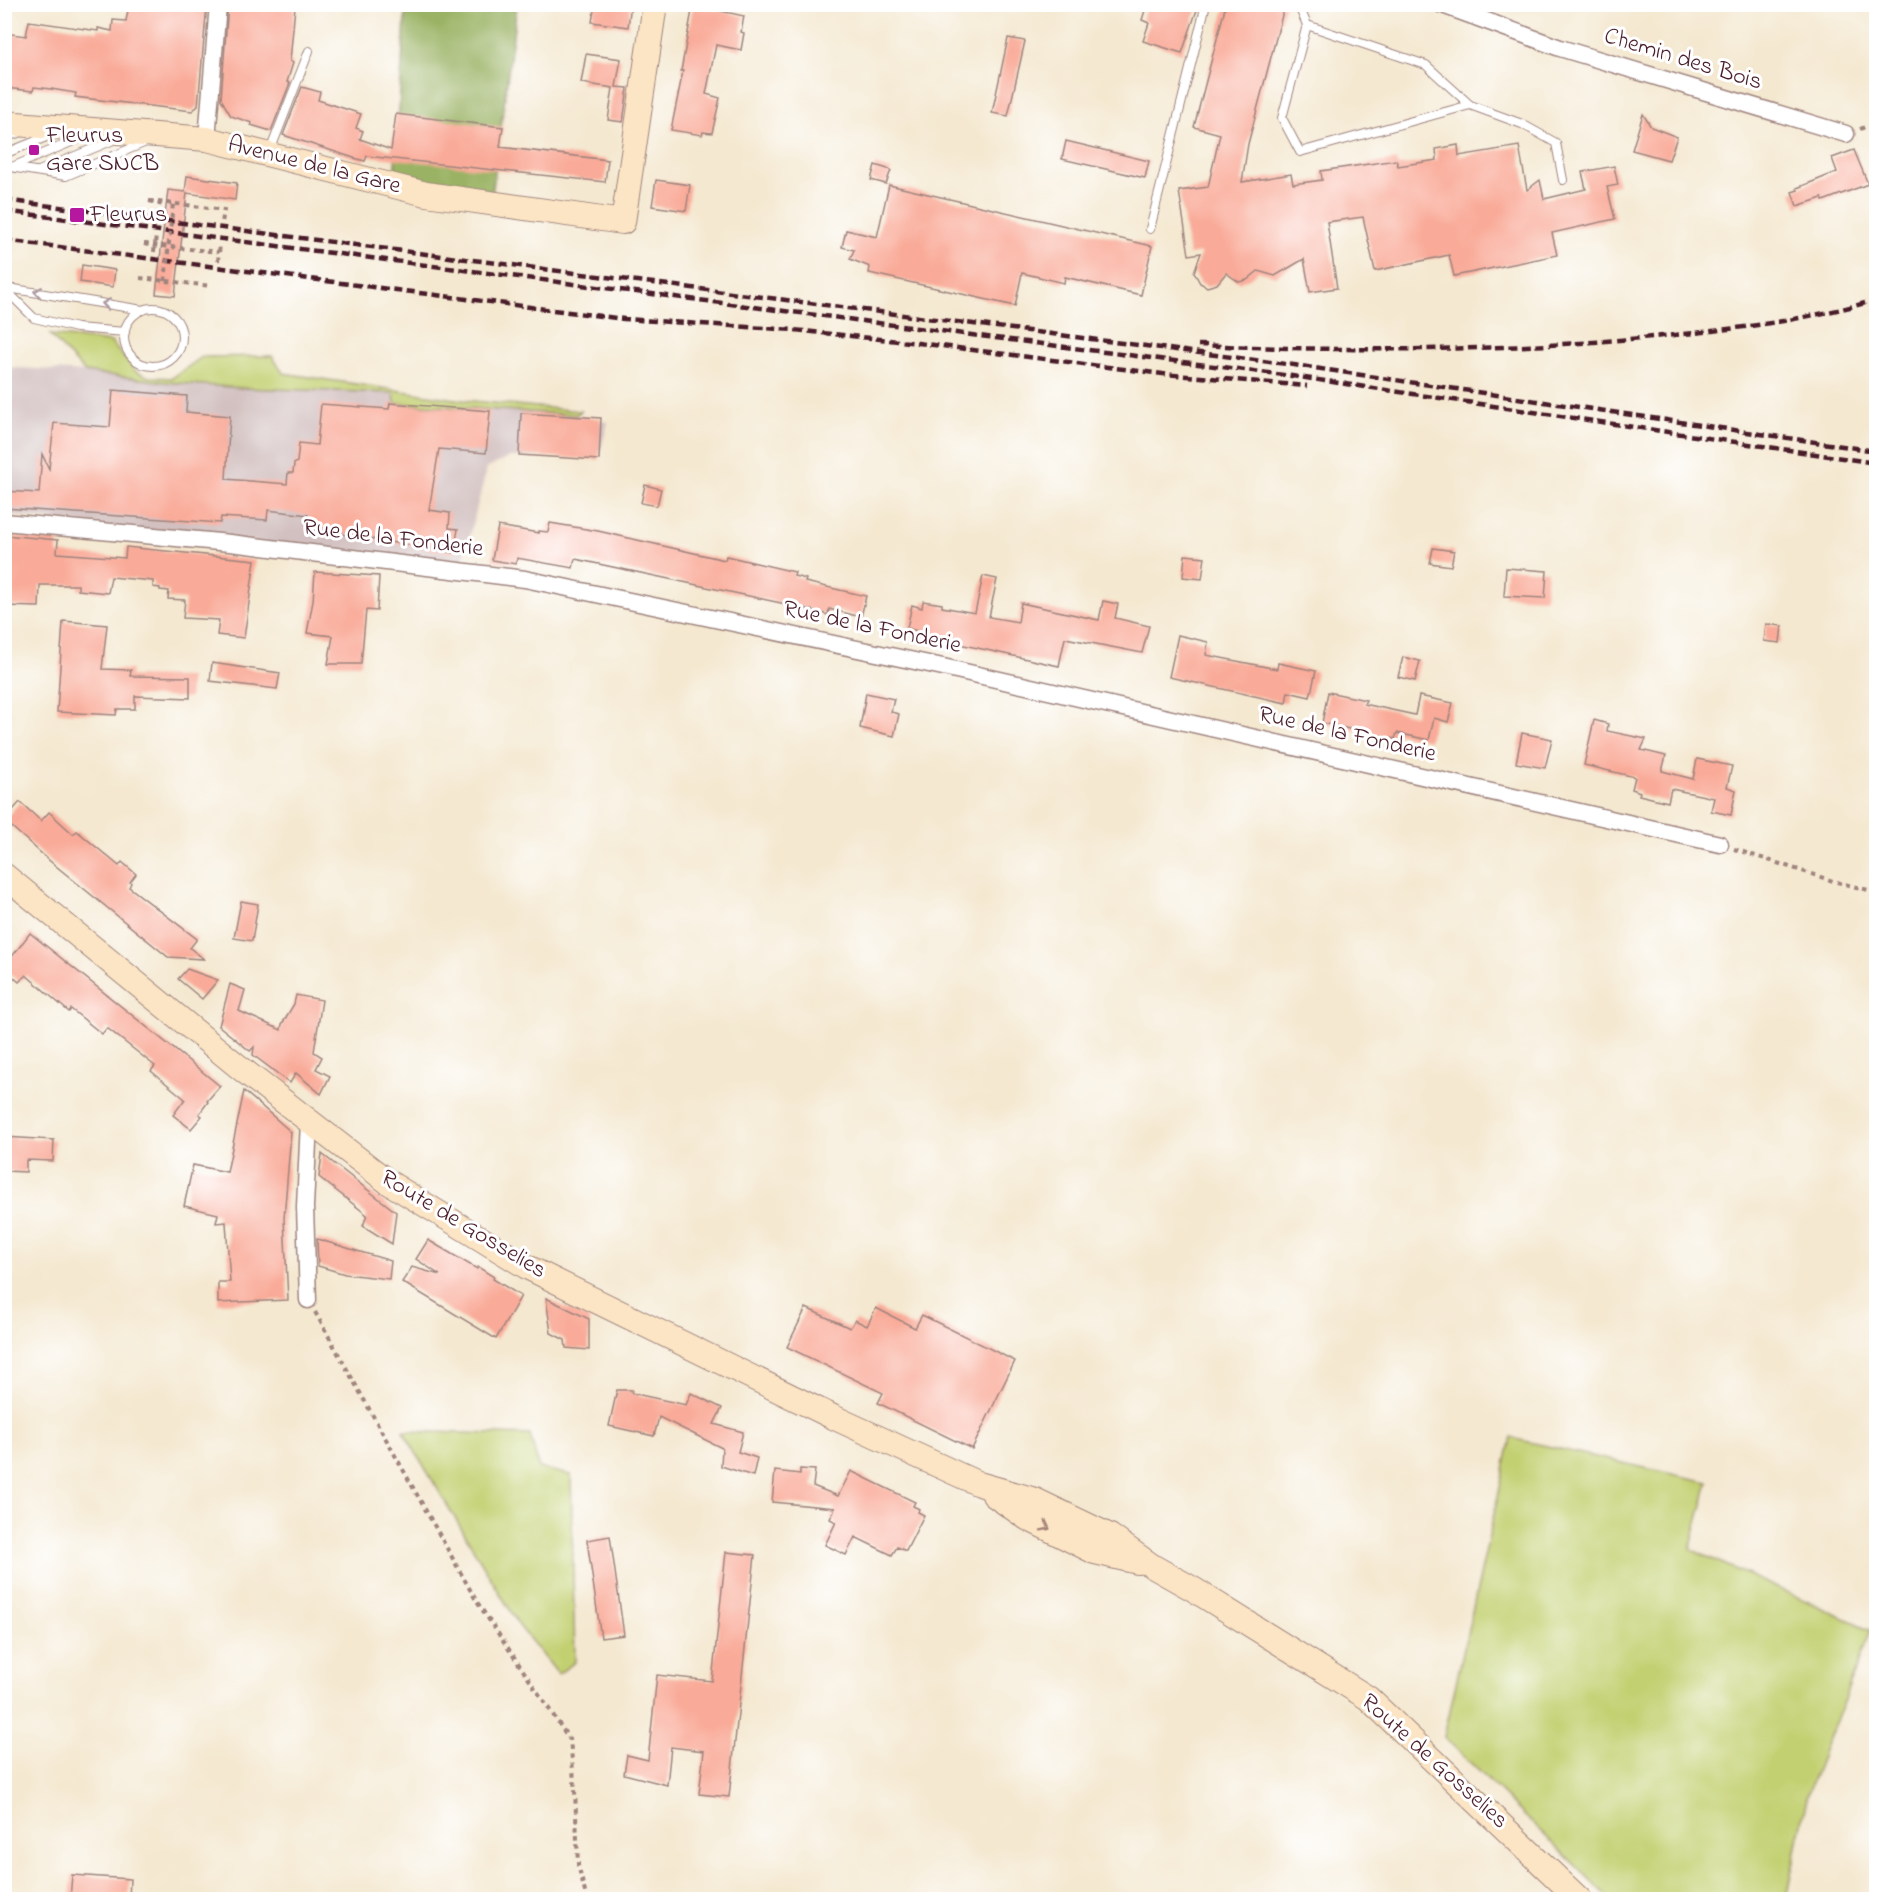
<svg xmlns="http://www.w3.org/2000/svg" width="1881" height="1904" font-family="'Indie Flower',sans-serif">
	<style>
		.industrial { fill: #d2bfbf }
		.green { fill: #c3d071; stroke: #86784e; stroke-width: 1.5 }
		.forest { fill: #9ab263; stroke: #726847; stroke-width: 1.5 }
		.building { fill: #f9aa98 }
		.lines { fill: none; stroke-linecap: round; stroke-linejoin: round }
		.lane-casing { stroke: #9f847e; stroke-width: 10 }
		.street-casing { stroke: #9f847e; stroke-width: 19 }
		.secondary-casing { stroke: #9f847e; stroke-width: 26 }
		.path { stroke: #9f847e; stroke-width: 4; stroke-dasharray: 4.5 4.5; stroke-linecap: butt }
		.lane { stroke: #fff; stroke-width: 8 }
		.street { stroke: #fff; stroke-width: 16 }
		.secondary { stroke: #fce5c4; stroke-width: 24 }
		.rail { stroke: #4a1f2b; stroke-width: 4.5; stroke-dasharray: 9 4.5; stroke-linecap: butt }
		.path-bridge { stroke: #9f847e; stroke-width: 4; stroke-dasharray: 4.5 4.5; stroke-linecap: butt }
		.oneway { stroke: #ae9aa0 }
		.oneway2 { stroke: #a38278 }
		.poi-dot { fill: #b5179e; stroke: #fff; stroke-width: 2 }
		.labels { text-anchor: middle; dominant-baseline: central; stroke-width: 6; stroke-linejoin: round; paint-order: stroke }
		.street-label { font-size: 24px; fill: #4a1f2b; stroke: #fff }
		.poi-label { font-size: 24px; fill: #4a1f2b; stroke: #fff; text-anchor: start }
	</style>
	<rect width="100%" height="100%" fill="#fff"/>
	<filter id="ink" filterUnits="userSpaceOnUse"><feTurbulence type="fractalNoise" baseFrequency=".0167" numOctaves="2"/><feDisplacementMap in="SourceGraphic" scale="12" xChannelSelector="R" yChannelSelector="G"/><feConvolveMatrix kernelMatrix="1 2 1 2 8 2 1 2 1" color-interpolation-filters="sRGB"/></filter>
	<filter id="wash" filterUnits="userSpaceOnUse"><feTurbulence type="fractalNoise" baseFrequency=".008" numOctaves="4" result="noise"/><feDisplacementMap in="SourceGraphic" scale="24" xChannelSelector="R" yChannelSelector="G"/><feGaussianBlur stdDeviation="1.35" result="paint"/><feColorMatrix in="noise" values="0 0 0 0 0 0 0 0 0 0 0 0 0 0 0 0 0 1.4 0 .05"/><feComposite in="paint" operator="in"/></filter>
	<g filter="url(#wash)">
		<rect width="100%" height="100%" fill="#f4e8d0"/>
		<polygon class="industrial" points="4,367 85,372 164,382 242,388 395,393 395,403 576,415 608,422 599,456 510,457 487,468 462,565 5,515"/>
		<g class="green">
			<polygon points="50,335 111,342 135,371 149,377 172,378 202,357 272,356 283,373 461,400 581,411 576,415 395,403 394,393 242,388 164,382 85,372"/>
			<polygon points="403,1431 530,1435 539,1468 571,1475 575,1662 558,1674 520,1627"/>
			<polygon points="1511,1438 1708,1482 1690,1549 1871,1630 1808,1793 1786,1899 1610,1899 1444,1737"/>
		</g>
		<polygon class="forest" points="406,5 517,5 492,195 394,179"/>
		<g id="blocks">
			<g class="building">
				<polygon points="181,4 207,4 198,106 192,111 75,97 76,93 51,89 34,87 33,91 4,88 4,33 26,36 29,21 98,31 98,28 112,31 113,20 126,21 129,5 181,8"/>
				<polygon points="228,4 292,4 292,6 295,7 290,61 293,63 287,82 290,83 271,131 251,125 252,123 231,116 221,99"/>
				<polygon points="595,4 631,4 628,27 592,22"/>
				<polygon points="1147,4 1199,4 1182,53 1143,41 1149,23 1142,20"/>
				<polygon points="1226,4 1285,4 1248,144 1242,182 1291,174 1293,184 1322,180 1321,171 1396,160 1398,166 1437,160 1436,149 1458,145 1459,156 1519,146 1527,190 1540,180 1544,199 1586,189 1582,172 1614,166 1618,185 1607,187 1615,219 1552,233 1557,255 1454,276 1449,255 1375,271 1363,217 1327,222 1337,288 1310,292 1304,259 1275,276 1258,271 1247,280 1239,282 1226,273 1217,284 1207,287 1200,283 1194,272 1201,253 1189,255 1179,191 1208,187 1220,134 1194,127"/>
				<polygon points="693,5 744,16 741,32 744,33 741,50 716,45 706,94 720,98 712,133 703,132 702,135 671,130 683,71 681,71"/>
				<polygon points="1008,38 1025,41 1008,116 992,113"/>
				<polygon points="586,54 621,59 616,87 628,88 623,122 608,120 613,88 581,83"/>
				<polygon points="302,87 320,92 318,100 361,114 356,128 363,131 360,139 391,150 396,114 503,127 500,147 608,160 605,182 367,156 365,161 354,158 283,135"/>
				<polygon points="1643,114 1651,127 1677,137 1669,160 1632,150"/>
				<polygon points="1066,141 1149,161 1145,178 1062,159"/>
				<polygon points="1854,150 1868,184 1823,201 1822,198 1797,206 1792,192 1798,190 1797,188 1837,172 1832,158"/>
				<polygon points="875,165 891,170 886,184 871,180"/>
				<polygon points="187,176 237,183 235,200 187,193 175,296 156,294 168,190 185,192"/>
				<polygon points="656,180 690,185 686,211 652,206"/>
				<polygon points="889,185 1152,246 1141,295 1065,277 1064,283 1022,273 1015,306 869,273 870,267 850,259 854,250 842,247 846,230 877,237"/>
				<polygon points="82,265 115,270 113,287 80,282"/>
				<polygon points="113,390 187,396 186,412 230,416 226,479 287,484 288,473 293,473 294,464 297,462 299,443 317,445 321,404 389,409 390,403 490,411 486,453 439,449 429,510 450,513 449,528 458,529 454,553 306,528 308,515 268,510 267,520 221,517 220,523 4,508 4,491 39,493 42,454 49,469 54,423 110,427"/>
				<polygon points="521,413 601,418 599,460 519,455"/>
				<polygon points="645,485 661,489 657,506 641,503"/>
				<polygon points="550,523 598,531 725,560 726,556 795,572 794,576 806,579 805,582 866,596 861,617 829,609 828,615 800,607 575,559 573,568 517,558 516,564 492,560 498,526 539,533 539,531 548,532"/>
				<polygon points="4,535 58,540 57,553 125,558 126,547 255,560 244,638 217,635 219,620 183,618 185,600 168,599 169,591 160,590 160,588 153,587 153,581 111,577 108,593 78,590 78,585 40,585 39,607 4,606"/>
				<polygon points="1433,548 1454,551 1451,566 1430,563"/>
				<polygon points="1185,555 1205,557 1202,579 1183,577"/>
				<polygon points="1506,568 1547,571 1545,598 1504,596"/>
				<polygon points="315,572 379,576 377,611 366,610 361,664 328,664 333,636 307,633 313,601"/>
				<polygon points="983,576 997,579 989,617 1018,622 1021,603 1099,620 1103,601 1118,604 1115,618 1149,626 1142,653 1065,638 1059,666 937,639 916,634 917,631 907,628 912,605 922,608 923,601 942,604 942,607 975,613"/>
				<polygon points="63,621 107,625 102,669 131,670 130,676 190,677 190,698 135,696 135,709 117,709 116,715 57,712"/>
				<polygon points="1766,624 1782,626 1780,643 1764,641"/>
				<polygon points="1178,635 1208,642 1206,655 1277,669 1278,663 1316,671 1310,697 1288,692 1286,703 1169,677"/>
				<polygon points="1403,657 1420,661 1415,681 1398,677"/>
				<polygon points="212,663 280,673 277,689 210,681"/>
				<polygon points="1328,692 1366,700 1364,704 1415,715 1419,696 1453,703 1448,722 1434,718 1429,740 1397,733 1395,739 1322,723"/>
				<polygon points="866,693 894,699 891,712 899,714 894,736 860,728"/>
				<polygon points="1594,720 1608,724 1607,731 1646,739 1641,750 1666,756 1662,771 1693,779 1697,759 1732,766 1727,787 1736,790 1731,815 1711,811 1714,798 1671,789 1668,802 1639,795 1640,792 1632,789 1635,777 1584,765"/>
				<polygon points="1522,733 1552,739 1545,768 1516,763"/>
				<polygon points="20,802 41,821 49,812 73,834 77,831 119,866 122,862 136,874 130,882 131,883 129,887 197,939 190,948 204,959 168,957 51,862 4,820"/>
				<polygon points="241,901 258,904 252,941 234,938"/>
				<polygon points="30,933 220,1086 207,1101 208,1102 199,1114 202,1116 191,1129 173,1115 185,1099 151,1071 155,1066 107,1028 102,1034 71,1009 69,1012 26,975 19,982 4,969 4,967"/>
				<polygon points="187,969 218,980 202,999 178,979"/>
				<polygon points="230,984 245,990 239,1011 281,1030 282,1024 294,1004 296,995 322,1000 314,1052 322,1057 316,1069 330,1076 321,1094 296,1073 290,1083 253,1055 254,1047 250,1051 219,1026"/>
				<polygon points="244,1091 291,1132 284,1219 288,1300 218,1303 218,1282 230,1282 226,1222 216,1223 218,1214 184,1206 193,1165 227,1172"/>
				<polygon points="4,1137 54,1140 53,1161 26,1160 26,1172 5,1171"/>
				<polygon points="322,1154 396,1212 392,1244 363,1226 367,1215 319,1177"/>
				<polygon points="317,1239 391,1261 389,1279 345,1274 318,1266"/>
				<polygon points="428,1240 477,1269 478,1267 494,1277 493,1279 521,1296 496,1339 402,1282 412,1267 440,1275 416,1259"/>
				<polygon points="546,1298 589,1319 589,1350 566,1348 565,1340 551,1333"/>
				<polygon points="806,1308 850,1328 855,1320 867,1326 876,1308 915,1328 922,1315 1015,1361 972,1449 878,1403 883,1393 787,1347"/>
				<polygon points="617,1390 632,1390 631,1393 686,1405 691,1393 722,1408 714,1424 743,1432 738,1452 757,1458 753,1476 721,1466 722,1448 659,1417 654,1436 609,1426"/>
				<polygon points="800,1469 815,1470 813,1486 838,1496 851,1471 915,1502 913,1506 919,1509 918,1512 924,1515 906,1551 897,1547 892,1555 855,1537 846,1555 825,1545 836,1522 830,1519 835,1508 772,1502 775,1471 800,1474"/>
				<polygon points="610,1536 624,1635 601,1638 587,1540"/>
				<polygon points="726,1552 755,1555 729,1797 699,1794 704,1751 671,1747 667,1785 624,1774 627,1755 648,1760 657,1675 712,1681"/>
				<polygon points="72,1875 130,1879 129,1899 70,1899"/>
			</g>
		</g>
	</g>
	<g filter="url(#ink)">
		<use href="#blocks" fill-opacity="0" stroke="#9f847e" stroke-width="1.5"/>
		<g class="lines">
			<g class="lane-casing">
				<g id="lane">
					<polyline points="1298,4 1307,25 1426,65 1470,105 1522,124 1556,143 1563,180"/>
					<polyline points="1307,25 1282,118 1300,152 1470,105"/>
					<polyline points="4,138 21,132"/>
					<polyline points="270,151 309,51"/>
					<polyline points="4,154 51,135"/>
					<polyline points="4,166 66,176 146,142"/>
					<polyline points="12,167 83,137"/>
					<polyline points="39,171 116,139"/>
					<polyline points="1150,229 1206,4"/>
					<polyline points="5,291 9,293 34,318 77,328 125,332"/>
					<polyline points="9,293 14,289 143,310"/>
					<circle cx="153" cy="337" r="29"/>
				</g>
			</g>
			<g class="street-casing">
				<g id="street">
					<polyline points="1440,4 1560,48 1846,134"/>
					<polyline points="207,139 218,4"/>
					<polyline points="4,522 230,543 525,579 943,667 1720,844"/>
					<polyline points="308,1300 305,1207 309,1121"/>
				</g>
			</g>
			<g class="secondary-casing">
				<g id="secondary">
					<polyline points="4,123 207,139 426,194 623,222 655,4"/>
					<polyline points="4,875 239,1067 388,1182 527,1267 833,1417 979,1484 1035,1500 1110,1536 1152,1566 1193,1589 1368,1698 1580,1900"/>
					<polyline points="994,1495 1027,1518 1095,1552 1138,1562"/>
				</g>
			</g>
			<g class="path">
				<polyline points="1860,129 1876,123"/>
				<polyline points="149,201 160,203"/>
				<polyline points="186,205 224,210 222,223"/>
				<polyline points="158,215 160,202"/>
				<polyline points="144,244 155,246"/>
				<polyline points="180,248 219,252"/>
				<polyline points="154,252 156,236"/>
				<polyline points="218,261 220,245"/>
				<polyline points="140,278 211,286"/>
				<polyline points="1734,849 1833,881 1876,892"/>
				<polyline points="315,1312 477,1602 570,1740 575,1790 578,1865 587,1900"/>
			</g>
			<use href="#lane" class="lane"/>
			<use href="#street" class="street"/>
			<use href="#secondary" class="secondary"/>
			<g class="rail">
				<polyline points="4,200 1294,365 1876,451"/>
				<polyline points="4,211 1292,376 1876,463"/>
				<polyline points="4,240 624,319 794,330 918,343 1163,374 1307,386"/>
				<path d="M1198,345C1342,351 1486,352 1630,339C1713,332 1796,323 1876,300"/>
			</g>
			<g class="path-bridge">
				<polyline points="149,201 186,205"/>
				<polyline points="144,244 180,248"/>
				<polyline points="165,281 173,204"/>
			</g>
		</g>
		<defs><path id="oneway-chevron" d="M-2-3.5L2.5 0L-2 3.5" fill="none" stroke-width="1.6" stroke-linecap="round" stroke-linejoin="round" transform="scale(1.5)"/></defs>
		<g class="oneway">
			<use href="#oneway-chevron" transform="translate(38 292) rotate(-171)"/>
			<use href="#oneway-chevron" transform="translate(106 304) rotate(-171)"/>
		</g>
		<use class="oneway2" href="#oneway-chevron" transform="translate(1046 1527) rotate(27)"/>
	</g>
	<g class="poi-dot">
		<rect x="28" y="144" width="12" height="12" rx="3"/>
		<rect x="69" y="207" width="16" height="16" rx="3"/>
	</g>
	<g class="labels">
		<g class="street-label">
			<text transform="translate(1683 60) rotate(17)">Chemin des Bois</text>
			<text transform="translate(314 166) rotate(14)">Avenue de la Gare</text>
			<text transform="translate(393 539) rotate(7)">Rue de la Fonderie</text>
			<text transform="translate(872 628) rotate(12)">Rue de la Fonderie</text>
			<text transform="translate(1347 735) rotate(13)">Rue de la Fonderie</text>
			<text transform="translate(463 1225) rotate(31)">Route de Gosselies</text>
			<text transform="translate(1434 1762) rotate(42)">Route de Gosselies</text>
		</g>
		<g class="poi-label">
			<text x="46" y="136">Fleurus<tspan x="46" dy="28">Gare SNCB</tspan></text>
			<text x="90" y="215">Fleurus</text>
		</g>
	</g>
	<rect width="1881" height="1904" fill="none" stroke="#fff" stroke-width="24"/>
</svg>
